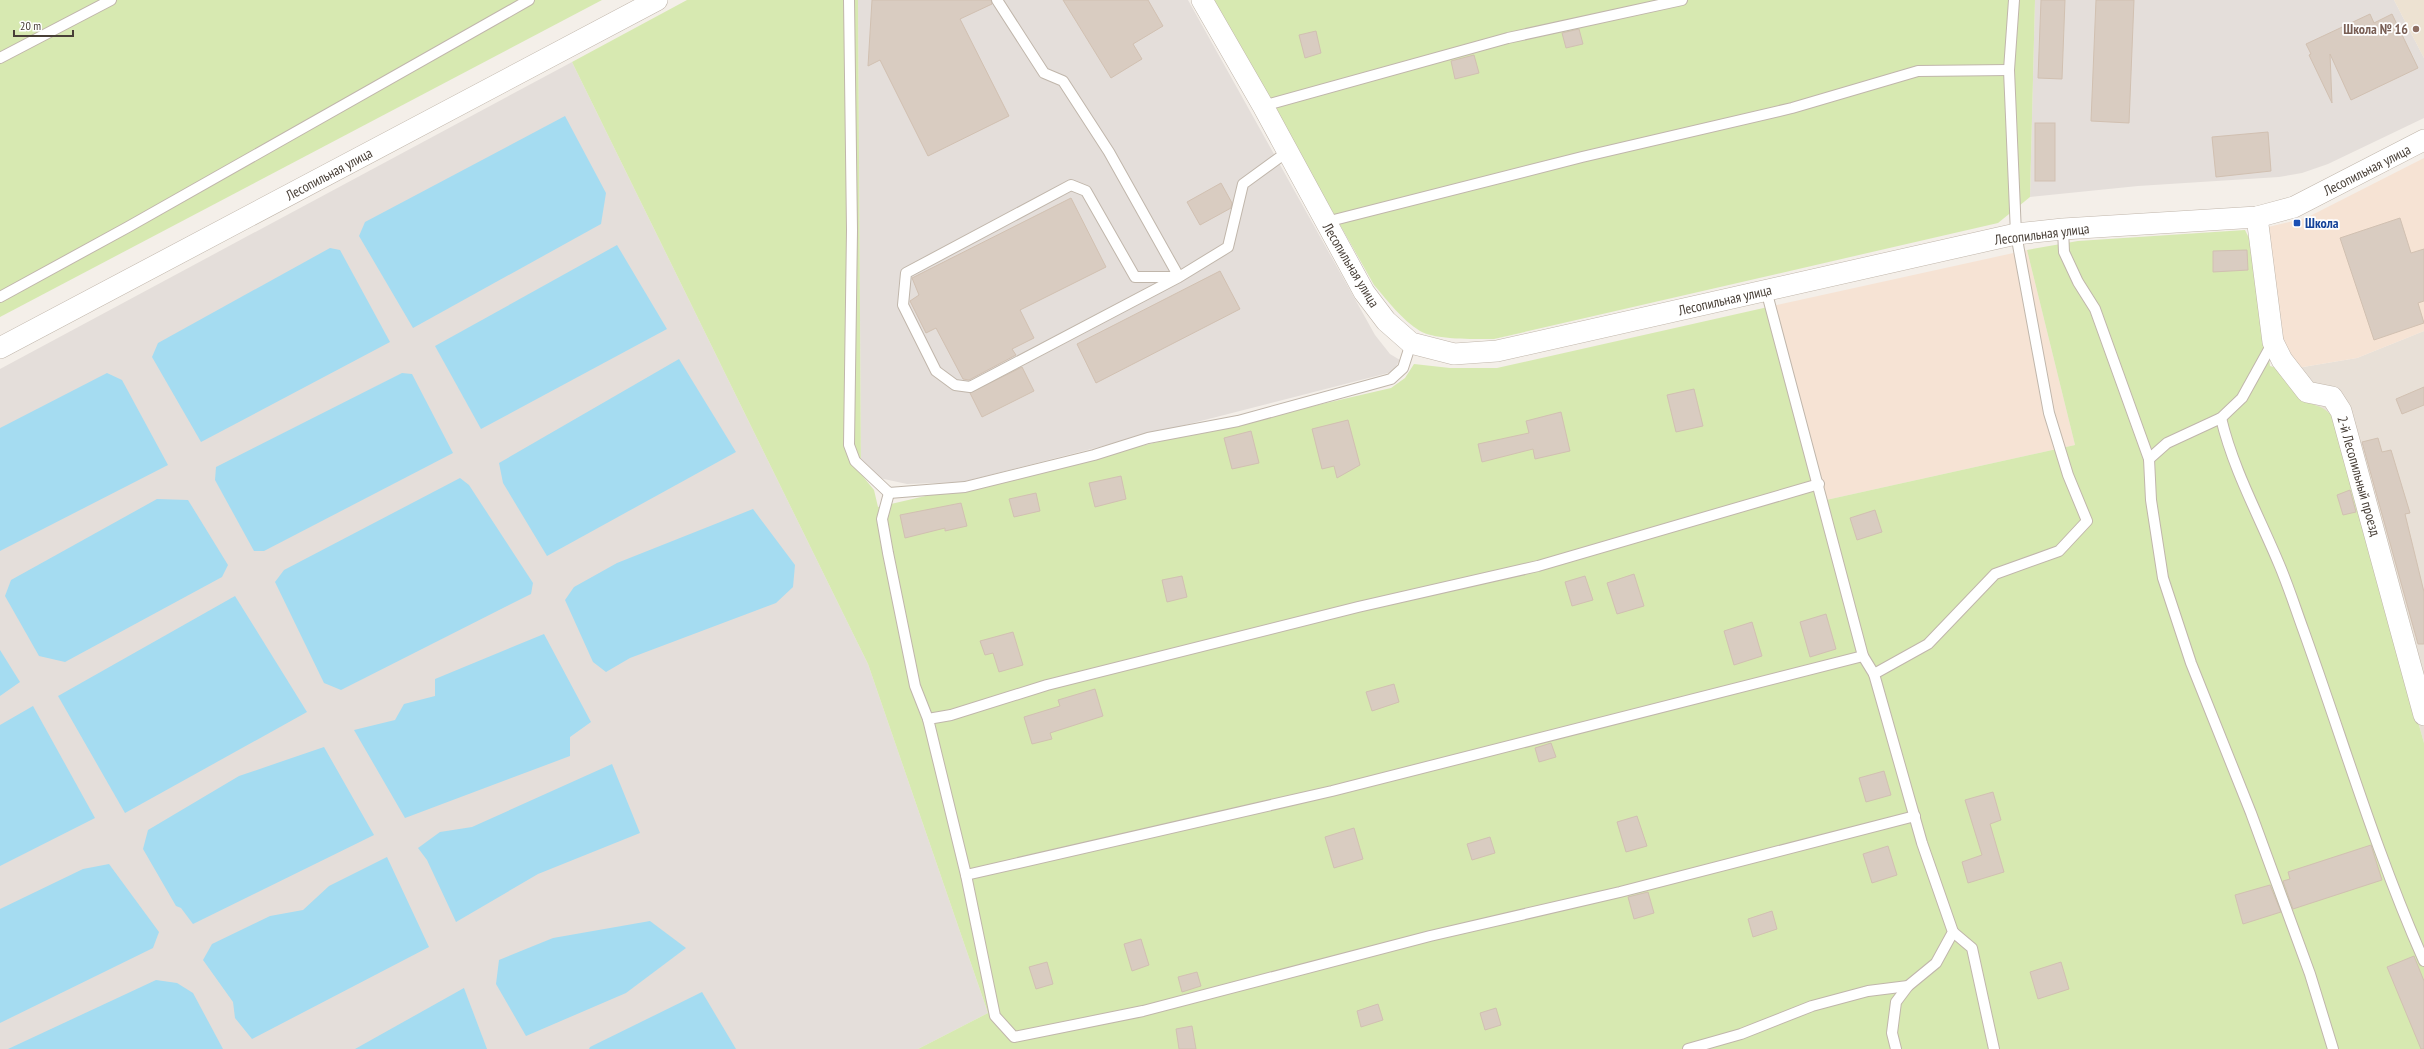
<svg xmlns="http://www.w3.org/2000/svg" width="2424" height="1049" font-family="'PT Sans Narrow',sans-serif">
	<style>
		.residential { fill: #e8e0d7 }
		.commercial { fill: #f6e3d4 }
		.industrial { fill: #e4deda }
		.education { fill: #ede2d2 }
		.green { fill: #d7e9b1 }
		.water { fill: #a5dcf1 }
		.building { fill: #d9ccc1; stroke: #d1c0b1 }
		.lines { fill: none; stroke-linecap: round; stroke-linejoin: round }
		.lane-casing { stroke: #c0b6ab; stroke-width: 12 }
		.street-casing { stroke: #c0b6ab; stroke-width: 22 }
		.lane { stroke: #fff; stroke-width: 10 }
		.street { stroke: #fff; stroke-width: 21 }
		.education-dot { fill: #8d6e63; stroke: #fff; stroke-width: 1.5 }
		.transit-dot { fill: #1a4fb4; stroke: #fff; stroke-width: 1.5 }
		.labels { text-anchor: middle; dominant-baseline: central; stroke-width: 3.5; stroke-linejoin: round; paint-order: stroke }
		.education-label { font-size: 14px; font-weight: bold; fill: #785e54; stroke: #fff; text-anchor: end }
		.street-label { font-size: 14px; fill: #483f37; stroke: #fff }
		.transit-label { font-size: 14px; font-weight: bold; fill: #164399; stroke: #fff; text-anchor: start }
	</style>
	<rect width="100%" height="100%" fill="#f4efe9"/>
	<polygon class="residential" points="2424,331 2424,743 2333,418 2303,399 2297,368 2357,358"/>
	<g class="commercial">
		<polygon points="2424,158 2424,331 2357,358 2297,368 2280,338 2268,227 2306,218"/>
		<polygon points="2027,250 2075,445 1817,502 1768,307"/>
	</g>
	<g class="industrial">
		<polygon points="858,0 1188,0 1375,335 1390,354 1400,360 1392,372 962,482 907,484 861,474"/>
		<polygon points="2035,0 2394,0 2424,58 2424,118 2328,164 2302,173 2279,177 2138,186 2030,197"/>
		<polygon points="572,62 868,664 988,1013 918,1049 0,1049 0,369"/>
	</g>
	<polygon class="education" points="2394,0 2424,0 2424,58"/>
	<g class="green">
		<polygon points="0,0 602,0 0,317"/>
		<path d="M687,0H858L861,474L874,490L878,507L1391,388L1405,378L1414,364L1450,368H1497L1768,307L1817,502L2075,445L2027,250L2078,241L2245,230L2253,246L2270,366C2293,372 2288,383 2303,398C2313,408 2323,403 2333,418L2424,743V1049H918L988,1013L868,664L572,62Z"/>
		<path d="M1213,0H2035L2030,197L1998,223L1494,339C1475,339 1435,340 1420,331C1402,320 1388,301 1374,285Z"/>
	</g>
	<g class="water">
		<polygon points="565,116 606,193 601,224 413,328 359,236 365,222"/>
		<polygon points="617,245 667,329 481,429 435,346"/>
		<polygon points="330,248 340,250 390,342 201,442 152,357 158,343"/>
		<polygon points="679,359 736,452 547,556 503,483 499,463"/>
		<polygon points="107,373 122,380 168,465 0,551 0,428"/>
		<polygon points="402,373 412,374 453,453 264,551 254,551 215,480 216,467"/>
		<polygon points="460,478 469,485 533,583 531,594 341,690 324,683 275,582 284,570"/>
		<polygon points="157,499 188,500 228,565 222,577 65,662 39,656 5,596 11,580"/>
		<polygon points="753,509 795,565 793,587 776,603 630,658 606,672 593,662 565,600 574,587 617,563"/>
		<polygon points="235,596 307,712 125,813 58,696"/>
		<polygon points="544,634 591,722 570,737 570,756 405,818 354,730 395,720 404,704 435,696 435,679"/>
		<polygon points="0,650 20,682 0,696"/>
		<polygon points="33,706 95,818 0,866 0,725"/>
		<polygon points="324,747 374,835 193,924 181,908 176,906 143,849 148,830 239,776"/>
		<polygon points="612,764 640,833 538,874 456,922 427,860 418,848 440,832 472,827"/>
		<polygon points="387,857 429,947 252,1039 235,1018 233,1002 203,960 212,944 270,916 303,910 329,886"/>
		<polygon points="109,864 159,932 153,948 0,1023 0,909 83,869"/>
		<polygon points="650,921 686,948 626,993 526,1036 496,984 499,960 553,938"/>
		<polygon points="156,980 177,983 193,993 223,1049 8,1049"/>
		<polygon points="464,988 487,1049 355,1049"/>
		<polygon points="702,992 736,1049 589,1049 590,1047"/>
	</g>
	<g class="building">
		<polygon points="872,0 991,0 992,4 960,19 1009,116 928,156 880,60 868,66"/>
		<polygon points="1063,0 1148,0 1163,26 1133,44 1142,59 1111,78"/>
		<polygon points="2041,0 2065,0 2062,79 2038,78"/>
		<polygon points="2096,0 2134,0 2129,123 2091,121"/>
		<polygon points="2370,14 2374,23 2392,14 2418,68 2351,100 2330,54 2332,103 2309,55 2311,54 2306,44"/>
		<polygon points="1579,29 1583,44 1566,48 1562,33"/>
		<polygon points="1316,31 1321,53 1305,58 1299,35"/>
		<polygon points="1474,55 1479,73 1455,79 1451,61"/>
		<rect x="2035" y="123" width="20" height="58"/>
		<polygon points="2268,132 2271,171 2216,177 2212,137"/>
		<polygon points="1221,183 1232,203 1231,208 1200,225 1187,202"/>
		<polygon points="1071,198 1106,267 1020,310 1034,338 1012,349 1016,355 969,380 963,379 936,328 926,333 910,301 919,295 912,278"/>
		<polygon points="2400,218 2411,253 2424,249 2424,301 2418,303 2424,323 2374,340 2340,238"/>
		<polygon points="2247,250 2248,270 2213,272 2213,251"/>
		<polygon points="1220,271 1240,309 1096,383 1077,344"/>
		<polygon points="1022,367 1034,391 982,417 970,393"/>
		<polygon points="2424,387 2424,405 2402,414 2396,399"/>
		<polygon points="1694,389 1703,426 1676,432 1667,395"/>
		<polygon points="1561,412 1570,451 1535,459 1533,449 1482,462 1478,444 1529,433 1526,421"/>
		<polygon points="1348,420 1360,465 1337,478 1334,466 1322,469 1312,429"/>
		<polygon points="1251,431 1259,463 1232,469 1224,438"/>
		<polygon points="2378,438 2382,452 2391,450 2410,513 2405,514 2424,592 2424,644 2418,644 2362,442"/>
		<polygon points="1121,476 1126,499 1095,507 1089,483"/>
		<polygon points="2350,490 2356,512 2343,515 2337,495"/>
		<polygon points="1036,493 1040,511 1014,517 1009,499"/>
		<polygon points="961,503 967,526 945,531 945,528 905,538 900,515"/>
		<polygon points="1875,510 1882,532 1857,540 1850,518"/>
		<polygon points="1634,574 1644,606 1617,614 1607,583"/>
		<polygon points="1182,576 1187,597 1167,602 1162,580"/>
		<polygon points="1585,576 1593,600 1572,606 1565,582"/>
		<polygon points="1826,614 1836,649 1810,657 1800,622"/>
		<polygon points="1752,622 1762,656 1734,665 1724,631"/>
		<polygon points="1013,632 1023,665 999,672 993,653 985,655 980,641"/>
		<polygon points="1394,684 1399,702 1372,711 1366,692"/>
		<polygon points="1095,689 1103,716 1050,733 1052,739 1032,744 1024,717 1060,706 1058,700"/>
		<polygon points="1551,743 1556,757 1539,762 1535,748"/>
		<polygon points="1884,771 1891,795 1866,802 1859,778"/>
		<polygon points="1993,792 2001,820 1990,824 2004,872 1968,883 1962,862 1982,855 1965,800"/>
		<polygon points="1637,816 1647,846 1626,852 1617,822"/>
		<polygon points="1354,828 1363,859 1334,868 1325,837"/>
		<polygon points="1490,837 1495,853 1472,860 1467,844"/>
		<polygon points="2371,845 2382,880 2293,909 2283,881 2290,879 2288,872"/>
		<polygon points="1888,846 1897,875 1872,883 1863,854"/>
		<polygon points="2270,885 2281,912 2243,924 2235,895"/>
		<polygon points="1648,892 1654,913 1634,919 1628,897"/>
		<polygon points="1772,911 1777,929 1753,937 1748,919"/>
		<polygon points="1141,939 1149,965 1132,971 1124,944"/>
		<polygon points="2414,956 2424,981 2424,1049 2421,1049 2387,967"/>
		<polygon points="1047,962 1053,984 1036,989 1029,967"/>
		<polygon points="2061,962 2069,989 2038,999 2030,972"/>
		<polygon points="1197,972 1201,986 1182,992 1178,977"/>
		<polygon points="1378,1004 1383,1020 1361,1027 1357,1011"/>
		<polygon points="1496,1008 1501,1025 1485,1030 1480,1013"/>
		<polygon points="1192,1026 1196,1049 1179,1049 1176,1029"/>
	</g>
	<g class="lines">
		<g class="lane-casing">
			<g id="lane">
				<polyline points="849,0 852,230 849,445 855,461 889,493 965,487 1094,455 1148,438 1238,421 1391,379 1403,368 1411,343"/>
				<polyline points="997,0 1044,73 1063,81 1109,152 1179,277 970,387 955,385 936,371 903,305 906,273 1071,185 1086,191 1135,277 1179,277 1228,247 1243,184 1287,152"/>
				<polyline points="0,58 111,0"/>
				<polyline points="1263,106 1508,38 1682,0"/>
				<polyline points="1326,222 1582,157 1792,108 1918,71 2009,70"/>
				<polyline points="2063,229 2064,252 2078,282 2095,309 2149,459"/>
				<polyline points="1766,290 1863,656 1874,674 1922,843 1953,932 1936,963 1908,986 1896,1002 1892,1033 1896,1049"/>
				<polyline points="0,297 128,227 529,0"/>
				<polyline points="2273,342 2242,398 2221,418 2167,443 2149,459 2151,500 2163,578 2191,663 2251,813 2310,974 2333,1049"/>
				<path d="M2221,418C2233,469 2259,516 2279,564C2288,585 2295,607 2303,629C2343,740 2376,853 2424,961"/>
				<polyline points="889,493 882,519 888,553 915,686 928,719"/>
				<polyline points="1863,656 1332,791 966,875 995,1016 1014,1037 1143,1011 1430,936 1620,892 1915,816"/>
				<polyline points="1874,674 1928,644 1995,574 2059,551 2087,521 2068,475 2049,413 2016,234 2009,70 2014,0"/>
				<polyline points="966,875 928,719 951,715 1047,685 1358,607 1538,566 1819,484"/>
				<polyline points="1953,932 1972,948 1994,1049"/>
				<polyline points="1688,1049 1741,1034 1812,1006 1868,991 1908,986"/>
			</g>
		</g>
		<g class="street-casing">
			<g id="street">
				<polyline points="1202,0 1263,106 1364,292 1386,321 1411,343 1454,354 1497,351 2016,234 2063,229 2257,217 2294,207 2424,140"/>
				<polyline points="2257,217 2273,342 2282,360 2307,392 2332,397 2341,411 2424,715"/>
				<polyline points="0,348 657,0"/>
			</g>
		</g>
		<use href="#lane" class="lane"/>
		<use href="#street" class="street"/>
	</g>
	<circle class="education-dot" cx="2416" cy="29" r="4"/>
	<rect class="transit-dot" x="2293" y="219" width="8" height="8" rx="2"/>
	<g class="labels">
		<g class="education-label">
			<text x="2408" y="29">Школа № 16</text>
		</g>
		<g class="street-label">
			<text transform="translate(2367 170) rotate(-27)">Лесопильная улица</text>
			<text transform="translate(329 174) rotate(-28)">Лесопильная улица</text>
			<text transform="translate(2042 234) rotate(-7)">Лесопильная улица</text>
			<text transform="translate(1351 265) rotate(59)">Лесопильная улица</text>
			<text transform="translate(1725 300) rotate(-13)">Лесопильная улица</text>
			<text transform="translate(2359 476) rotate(74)">2-й Лесопильный проезд</text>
		</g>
		<g class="transit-label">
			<text x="2305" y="223">Школа</text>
		</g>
	</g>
	<path d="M14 30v6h59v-6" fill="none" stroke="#483f37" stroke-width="2"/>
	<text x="20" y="30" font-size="12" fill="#483f37" stroke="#ffffff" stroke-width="3" paint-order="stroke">20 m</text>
</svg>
